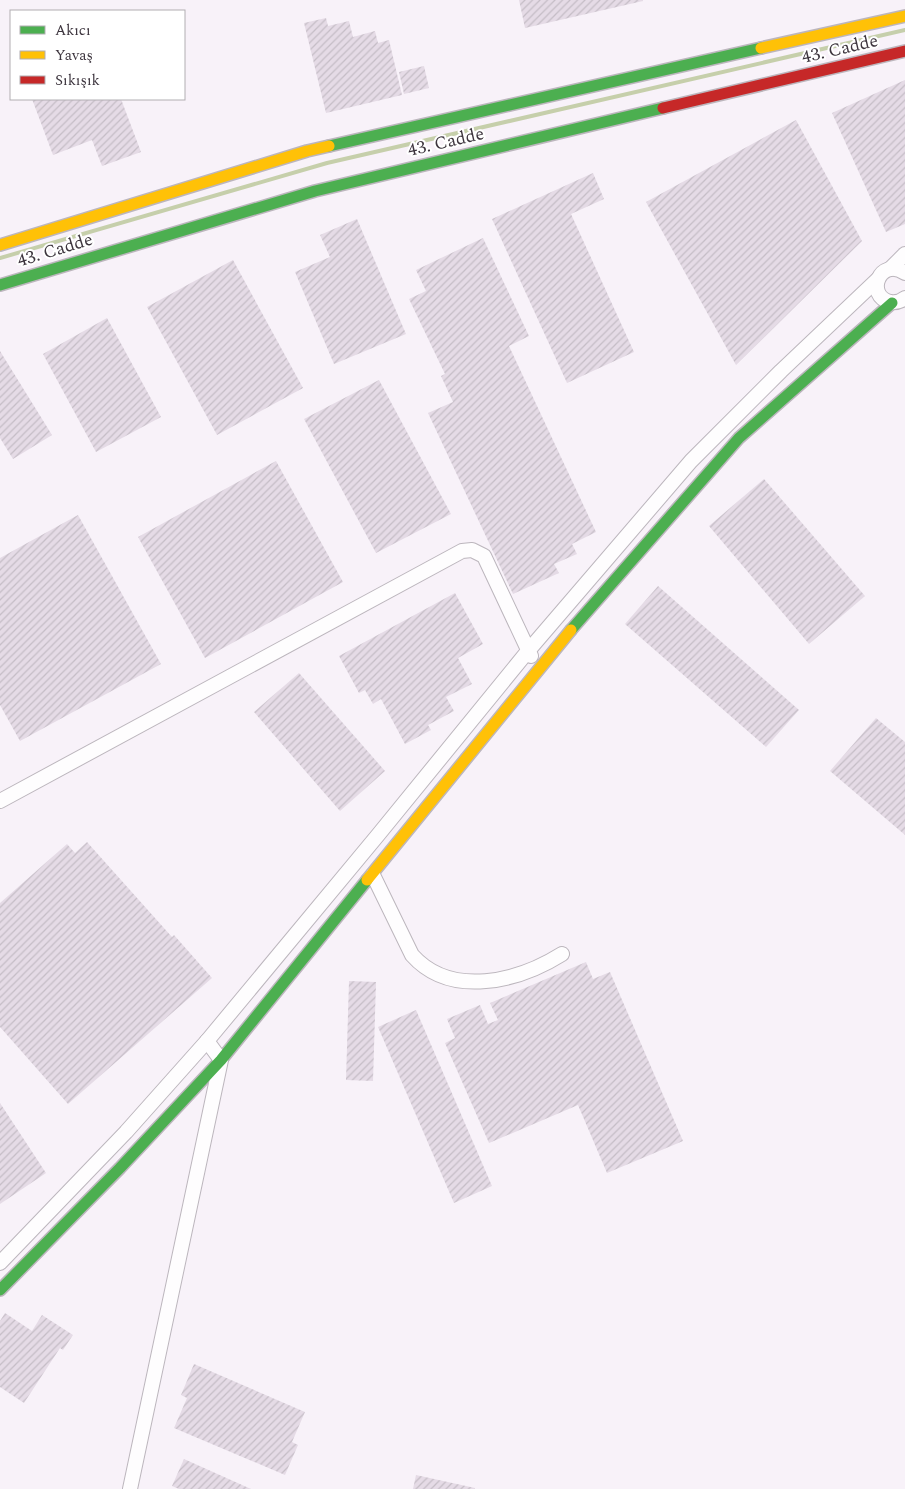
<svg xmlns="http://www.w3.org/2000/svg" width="905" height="1489" font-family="Spectral,serif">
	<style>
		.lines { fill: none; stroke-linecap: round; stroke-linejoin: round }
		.stream { stroke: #c6cfab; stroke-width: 4 }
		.building { fill: url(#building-hatch) }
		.street-casing { stroke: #bcb6bd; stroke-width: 16 }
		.fast-casing { stroke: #bcb6bd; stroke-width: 14 }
		.slow-casing { stroke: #bcb6bd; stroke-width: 14 }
		.jam-casing { stroke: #bcb6bd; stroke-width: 14 }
		.street { stroke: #fefdfe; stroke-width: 14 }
		.fast { stroke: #4caf50; stroke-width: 11 }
		.slow { stroke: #ffc107; stroke-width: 11 }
		.jam { stroke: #c62828; stroke-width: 11 }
		.labels { text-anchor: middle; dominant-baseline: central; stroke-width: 4; stroke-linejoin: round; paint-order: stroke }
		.street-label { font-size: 18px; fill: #3d353e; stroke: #fff }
	</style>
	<defs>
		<pattern id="building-hatch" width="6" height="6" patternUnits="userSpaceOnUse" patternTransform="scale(1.25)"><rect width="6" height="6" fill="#e5dbe6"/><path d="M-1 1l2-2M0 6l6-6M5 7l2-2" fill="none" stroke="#c5bdc6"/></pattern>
	</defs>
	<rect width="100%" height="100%" fill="#f8f2f9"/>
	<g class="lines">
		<polyline class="stream" points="0,258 327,163 905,30"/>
	</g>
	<g class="building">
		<polygon points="519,0 643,0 643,1 525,28"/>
		<polygon points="326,18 328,26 349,21 353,37 375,31 378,43 389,40 402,95 326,113 304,23"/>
		<polygon points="424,66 429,88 404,94 399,72"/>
		<polygon points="905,80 905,224 886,232 832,113"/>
		<polygon points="32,99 121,99 141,152 102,166 92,140 53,155"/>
		<polygon points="796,120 862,241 736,365 646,202"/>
		<polygon points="593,173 604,199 571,214 634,352 567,383 492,219"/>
		<polygon points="357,219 406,334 334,364 295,272 330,257 320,235"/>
		<polygon points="483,238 529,336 509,346 596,532 572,544 577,554 554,564 559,573 513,594 428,413 453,402 441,376 445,374 409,299 426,291 416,270"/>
		<polygon points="233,260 303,388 217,435 147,307"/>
		<polygon points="107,318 161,417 96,452 43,354"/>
		<polygon points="0,351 52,435 13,459 0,438"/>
		<polygon points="379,380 451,514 376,553 304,419"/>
		<polygon points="276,461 343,582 205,658 138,537"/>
		<polygon points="764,479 865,596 809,644 709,526"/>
		<polygon points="78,515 161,664 20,741 0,705 0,558"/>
		<polygon points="658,586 799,710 766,747 625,624"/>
		<polygon points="455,593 483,644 458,658 472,684 446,697 454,711 428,725 431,730 405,744 381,699 373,704 365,690 359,693 339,656"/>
		<polygon points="299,673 385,771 340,811 254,712"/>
		<polygon points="876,718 905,742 905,835 830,771"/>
		<polygon points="87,842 172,937 174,935 212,978 68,1104 0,1027 0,903 67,844 75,853"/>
		<polygon points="586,962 593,979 610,972 683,1141 607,1173 578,1105 489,1143 445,1043 455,1038 447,1019 480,1005 488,1024 498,1020 490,1003"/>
		<polygon points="349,981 376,982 373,1081 346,1080"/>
		<polygon points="416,1010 492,1186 454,1203 378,1027"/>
		<polygon points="0,1103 46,1173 0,1204"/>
		<polygon points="5,1313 32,1331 42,1315 73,1335 63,1350 60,1348 24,1403 0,1387 0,1321"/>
		<polygon points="194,1364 305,1412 292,1442 298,1445 285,1475 174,1428 187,1398 181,1395"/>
		<polygon points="184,1459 251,1489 179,1489 172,1486"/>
		<polygon points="416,1475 475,1488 475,1489 413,1489"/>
	</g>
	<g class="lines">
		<g class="street-casing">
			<g id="street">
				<polyline points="890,269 905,254"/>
				<path d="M905,273C879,256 865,296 890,302C896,303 900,302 905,298"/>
				<polyline points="0,801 462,551 472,550 484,556 531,656"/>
				<path d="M373,875L412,955C451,999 519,981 562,954"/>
				<polyline points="0,1263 126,1132 207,1041 378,835 528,651 691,461 781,371 878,279"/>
				<polyline points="130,1489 221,1060 207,1041"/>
			</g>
		</g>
		<g class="fast-casing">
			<g id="fast">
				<polyline points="329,146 761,48"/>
				<polyline points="0,285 315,191 663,108"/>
				<polyline points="571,630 739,438 892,303"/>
				<polyline points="0,1290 120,1168 221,1060 367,880"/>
			</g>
		</g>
		<g class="slow-casing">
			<g id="slow">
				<polyline points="761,48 905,16"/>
				<polyline points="0,245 307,151 329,146"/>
				<polyline points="367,880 571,630"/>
			</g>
		</g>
		<g class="jam-casing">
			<polyline id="jam" points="663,108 905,51"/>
		</g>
		<use href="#street" class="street"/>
		<use href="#fast" class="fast"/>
		<use href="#slow" class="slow"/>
		<use href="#jam" class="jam"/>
	</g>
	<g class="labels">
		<g class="street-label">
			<text transform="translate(840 49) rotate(-13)">43. Cadde</text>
			<text transform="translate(446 142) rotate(-13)">43. Cadde</text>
			<text transform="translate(55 250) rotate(-17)">43. Cadde</text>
		</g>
	</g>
	<rect x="10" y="10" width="175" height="90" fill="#ffffff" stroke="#b1aeb2"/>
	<rect x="20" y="26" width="25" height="8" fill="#4caf50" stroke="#b1aeb2"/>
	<text x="55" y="35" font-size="15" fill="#3d353e">Akıcı</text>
	<rect x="20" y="51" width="25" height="8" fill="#ffc107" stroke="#b1aeb2"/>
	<text x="55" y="60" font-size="15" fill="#3d353e">Yavaş</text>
	<rect x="20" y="76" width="25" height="8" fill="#c62828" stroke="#b1aeb2"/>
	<text x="55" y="85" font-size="15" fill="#3d353e">Sıkışık</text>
</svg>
